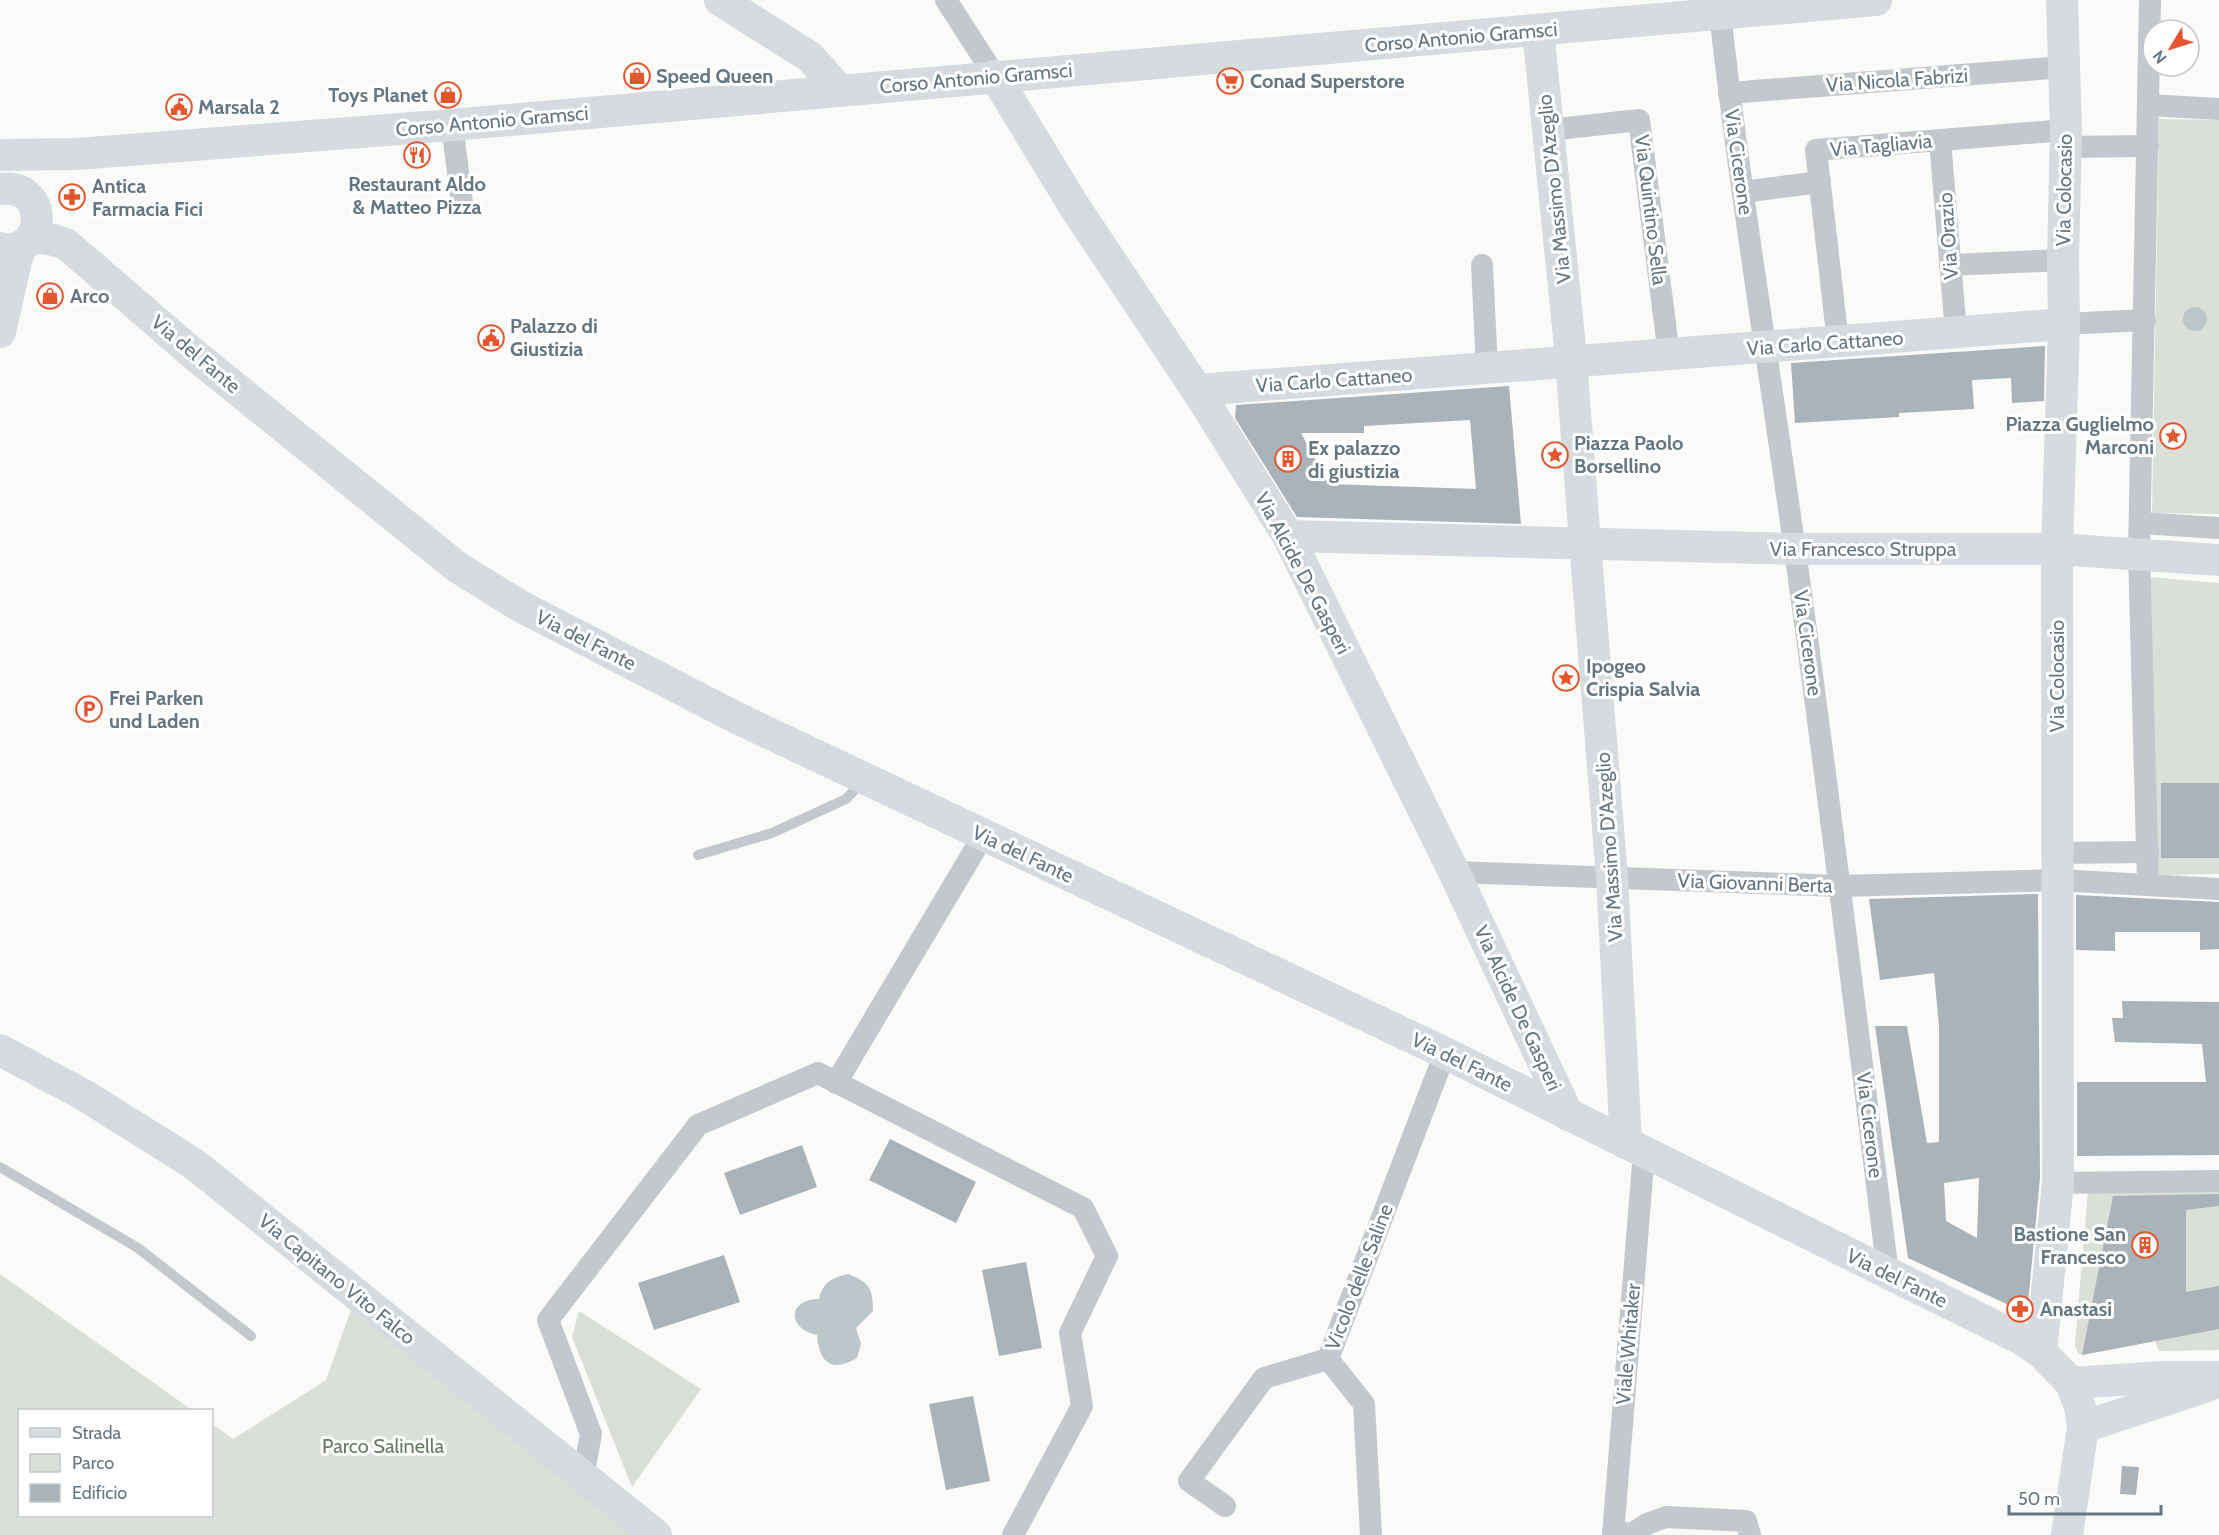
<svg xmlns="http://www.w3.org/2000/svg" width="2219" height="1535" font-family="Cabin,sans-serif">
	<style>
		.green { fill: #dadfd7 }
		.water { fill: #bbc7cb }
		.building { fill: #aab3b9; fill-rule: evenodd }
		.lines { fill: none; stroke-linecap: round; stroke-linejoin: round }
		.lane { stroke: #c3c8cc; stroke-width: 10 }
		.street { stroke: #c3c8cc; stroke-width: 22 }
		.secondary { stroke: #d6dbdf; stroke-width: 32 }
		.labels { text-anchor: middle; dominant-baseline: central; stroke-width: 6; stroke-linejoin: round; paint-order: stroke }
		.street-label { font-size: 20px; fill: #657683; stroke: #fff }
		.poi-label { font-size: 20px; font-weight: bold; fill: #657683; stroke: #fff; text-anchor: start }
		.park-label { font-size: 20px; fill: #687a64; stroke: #fff }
	</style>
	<rect width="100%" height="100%" fill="#fafaf8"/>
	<g class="green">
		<polygon points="2159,119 2219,120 2219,514 2152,513"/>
		<polygon points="2149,577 2219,583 2219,874 2156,875"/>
		<polygon points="2219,1188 2219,1350 2159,1351 2155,1341 2082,1355 2078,1353 2075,1345 2088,1191"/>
		<polygon points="0,1274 192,1410 20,1410 20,1516 212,1516 212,1424 233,1439 326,1380 352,1307 636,1535 0,1535"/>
		<polygon points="579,1311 701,1389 632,1487 572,1337"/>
	</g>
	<g class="water">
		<circle cx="2195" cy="319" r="12"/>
		<path d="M848,1274C869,1282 873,1288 873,1311L856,1328L861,1344L857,1358C832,1373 819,1363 817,1335C787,1329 787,1299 819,1299C823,1282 832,1278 848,1274Z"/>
	</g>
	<g class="building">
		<polygon points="2045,346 2044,401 2012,403 2011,378 1972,380 1974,409 1899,413 1899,417 1795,423 1791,363"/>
		<path d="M1509,386L1521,524L1297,517L1235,418L1236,405ZM1470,420L1476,489L1328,484L1301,433H1364V426Z"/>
		<rect x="2161" y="783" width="58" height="75"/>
		<path d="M2038,894L2040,1178L2028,1303L2013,1307L1908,1258L1875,1026H1907L1927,1143L1939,1142V1026L1934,973L1880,980L1869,899ZM1979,1178L1977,1238L1946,1221L1944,1183Z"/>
		<polygon points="2076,895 2219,902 2219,949 2200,950 2200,932 2115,932 2115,951 2076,950"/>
		<polygon points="2122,1001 2219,1002 2219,1155 2077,1156 2077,1082 2206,1082 2202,1044 2115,1042 2112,1018 2123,1018"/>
		<polygon points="890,1139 976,1182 956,1223 869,1180"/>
		<polygon points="802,1145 817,1187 740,1215 724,1173"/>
		<polygon points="2219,1194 2219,1206 2186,1210 2186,1292 2219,1286 2219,1329 2082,1355 2113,1196"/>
		<polygon points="724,1255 740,1302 654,1330 638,1283"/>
		<polygon points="1026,1262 1042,1348 999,1356 982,1270"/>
		<polygon points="973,1396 990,1481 946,1490 929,1404"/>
		<polygon points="2122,1466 2139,1467 2136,1495 2120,1494"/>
	</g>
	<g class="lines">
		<g class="lane">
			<polyline points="698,855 772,833 846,799 862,782"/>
			<polyline points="0,1167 138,1248 251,1336"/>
		</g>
		<g class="street">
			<polyline points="946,0 995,76"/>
			<path d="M1720,13C1740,193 1770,372 1795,551C1829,792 1858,1033 1888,1274"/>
			<polyline points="1729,93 2065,67"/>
			<polyline points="2148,105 2219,109"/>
			<polyline points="452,125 462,203"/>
			<polyline points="1549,130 1639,120 1669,355"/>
			<polyline points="1940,140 1956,333"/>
			<polyline points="2065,147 2148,146"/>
			<polyline points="1743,192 1820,182"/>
			<polyline points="1482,265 1487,368"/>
			<polyline points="1950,265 2063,260"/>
			<polyline points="2064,324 2145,320"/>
			<polyline points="1838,342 1816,150 2066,130"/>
			<polyline points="2140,523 2219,528"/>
			<polyline points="2058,853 2148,852"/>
			<polyline points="1454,872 1840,886 2057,880 2219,889"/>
			<polyline points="2148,885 2139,553 2150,0"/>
			<polyline points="836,1083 983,836"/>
			<polyline points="2058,1183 2219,1181"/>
			<polyline points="583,1477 591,1434 548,1320 698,1125 818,1073 1083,1208 1107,1256 1070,1333 1082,1406 1013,1535"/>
			<polyline points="1225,1506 1189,1481 1264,1378 1328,1359"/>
			<polyline points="1613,1532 1632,1534 1647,1524 1666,1517 1746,1521 1750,1535"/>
			<polyline points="1371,1535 1364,1404 1328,1359 1445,1053"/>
			<polyline points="1613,1535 1644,1152"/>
		</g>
		<g class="secondary">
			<polyline points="720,0 810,57 840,91"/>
			<polyline points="1538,30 1570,347 1585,542 1612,878 1626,1143"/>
			<polyline points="995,76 1074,206 1197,390 1288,536 1454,872 1568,1115"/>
			<polyline points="0,155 77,154 452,125 1876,0"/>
			<path d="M0,189C51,182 47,259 0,248"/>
			<polyline points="31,237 50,239 66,244 197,357 457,567 520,606 737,718 1445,1053 2021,1339 2041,1352 2071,1383 2080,1407 2083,1427 2067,1535"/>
			<polyline points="0,332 16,261 21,246"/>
			<polyline points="1197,390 2064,324"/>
			<polyline points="1288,536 1795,549 2057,549 2219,560"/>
			<polyline points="0,1050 84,1095 194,1164 656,1535"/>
			<polyline points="2041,1352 2058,1183 2057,549 2064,324 2063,260 2066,130 2062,0"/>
			<polyline points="2071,1383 2162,1377 2219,1377"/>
			<polyline points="2083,1427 2210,1385"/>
		</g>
	</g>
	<defs>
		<g id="shop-ring" transform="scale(1.35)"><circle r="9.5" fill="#fff" stroke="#e4572e" stroke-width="1.5"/><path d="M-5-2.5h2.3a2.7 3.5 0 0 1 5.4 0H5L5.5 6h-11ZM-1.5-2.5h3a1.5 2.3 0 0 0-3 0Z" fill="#e4572e"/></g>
		<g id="supermarket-ring" transform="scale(1.35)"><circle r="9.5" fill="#fff" stroke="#e4572e" stroke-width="1.5"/><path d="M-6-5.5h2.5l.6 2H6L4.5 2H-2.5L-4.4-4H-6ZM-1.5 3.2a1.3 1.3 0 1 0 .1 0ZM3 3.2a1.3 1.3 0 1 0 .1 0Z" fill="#e4572e"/></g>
		<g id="civic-ring" transform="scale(1.35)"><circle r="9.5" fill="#fff" stroke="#e4572e" stroke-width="1.5"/><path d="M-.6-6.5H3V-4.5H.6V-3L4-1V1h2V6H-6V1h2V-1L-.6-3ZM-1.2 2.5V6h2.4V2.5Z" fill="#e4572e"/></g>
		<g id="restaurant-ring" transform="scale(1.35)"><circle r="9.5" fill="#fff" stroke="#e4572e" stroke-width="1.5"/><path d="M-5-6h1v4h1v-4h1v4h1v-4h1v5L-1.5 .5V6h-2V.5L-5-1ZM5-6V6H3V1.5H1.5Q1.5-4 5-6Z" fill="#e4572e"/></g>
		<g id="pharmacy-ring" transform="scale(1.35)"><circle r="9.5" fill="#fff" stroke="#e4572e" stroke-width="1.5"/><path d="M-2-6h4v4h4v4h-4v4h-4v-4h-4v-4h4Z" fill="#e4572e"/></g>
		<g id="sight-ring" transform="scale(1.35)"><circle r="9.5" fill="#fff" stroke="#e4572e" stroke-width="1.5"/><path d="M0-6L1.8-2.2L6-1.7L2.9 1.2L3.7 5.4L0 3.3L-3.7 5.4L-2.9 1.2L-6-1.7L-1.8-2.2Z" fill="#e4572e"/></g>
		<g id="building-ring" transform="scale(1.35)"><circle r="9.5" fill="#fff" stroke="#e4572e" stroke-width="1.5"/><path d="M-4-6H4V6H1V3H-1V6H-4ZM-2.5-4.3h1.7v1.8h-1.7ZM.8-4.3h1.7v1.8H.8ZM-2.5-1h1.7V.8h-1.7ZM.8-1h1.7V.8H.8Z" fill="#e4572e"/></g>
		<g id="parking-ring" transform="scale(1.35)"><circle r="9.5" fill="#fff" stroke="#e4572e" stroke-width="1.5"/><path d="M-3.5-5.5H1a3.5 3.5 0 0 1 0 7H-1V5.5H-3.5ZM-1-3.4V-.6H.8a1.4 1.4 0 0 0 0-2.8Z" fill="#e4572e"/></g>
	</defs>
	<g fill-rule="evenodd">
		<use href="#shop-ring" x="637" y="76"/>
		<use href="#supermarket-ring" x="1230" y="81"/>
		<use href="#shop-ring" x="448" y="95"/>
		<use href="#civic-ring" x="179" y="107"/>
		<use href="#restaurant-ring" x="417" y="155"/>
		<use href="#pharmacy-ring" x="72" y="197"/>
		<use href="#shop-ring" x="50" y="296"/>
		<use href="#civic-ring" x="491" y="338"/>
		<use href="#sight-ring" x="2173" y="436"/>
		<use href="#sight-ring" x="1555" y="455"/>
		<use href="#building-ring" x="1288" y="459"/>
		<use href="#sight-ring" x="1566" y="678"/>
		<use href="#parking-ring" x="89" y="709"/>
		<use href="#building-ring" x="2145" y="1245"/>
		<use href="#pharmacy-ring" x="2020" y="1309"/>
	</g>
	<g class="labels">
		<g class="street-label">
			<text transform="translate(1461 37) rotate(-5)">Corso Antonio Gramsci</text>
			<text transform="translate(976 78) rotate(-5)">Corso Antonio Gramsci</text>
			<text transform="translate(1897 80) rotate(-4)">Via Nicola Fabrizi</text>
			<text transform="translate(492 121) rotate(-5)">Corso Antonio Gramsci</text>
			<text transform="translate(1881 145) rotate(-5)">Via Tagliavia</text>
			<text transform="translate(1739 162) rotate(82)">Via Cicerone</text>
			<text transform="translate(1554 189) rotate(-96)">Via Massimo D'Azeglio</text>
			<text transform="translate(2064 190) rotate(-89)">Via Colocasio</text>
			<text transform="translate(1651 210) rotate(83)">Via Quintino Sella</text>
			<text transform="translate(1948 236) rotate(-94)">Via Orazio</text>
			<text transform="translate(1825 343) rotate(-4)">Via Carlo Cattaneo</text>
			<text transform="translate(196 354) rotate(40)">Via del Fante</text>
			<text transform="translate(1334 380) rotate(-4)">Via Carlo Cattaneo</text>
			<text x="1863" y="549">Via Francesco Struppa</text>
			<text transform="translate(1303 573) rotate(62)">Via Alcide De Gasperi</text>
			<text transform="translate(586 640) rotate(27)">Via del Fante</text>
			<text transform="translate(1808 643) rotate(82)">Via Cicerone</text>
			<text transform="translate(2057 676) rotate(-90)">Via Colocasio</text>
			<text transform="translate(1609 847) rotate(-94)">Via Massimo D'Azeglio</text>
			<text transform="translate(1023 854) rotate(25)">Via del Fante</text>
			<text transform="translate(1755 883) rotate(2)">Via Giovanni Berta</text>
			<text transform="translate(1518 1008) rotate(65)">Via Alcide De Gasperi</text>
			<text transform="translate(1462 1062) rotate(26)">Via del Fante</text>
			<text transform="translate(1870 1125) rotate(83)">Via Cicerone</text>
			<text transform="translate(1359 1277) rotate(-69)">Vicolo delle Saline</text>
			<text transform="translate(1897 1278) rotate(26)">Via del Fante</text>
			<text transform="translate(337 1279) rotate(39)">Via Capitano Vito Falco</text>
			<text transform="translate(1628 1344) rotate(-85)">Viale Whitaker</text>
		</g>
		<g class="poi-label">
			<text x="656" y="76">Speed Queen</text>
			<text x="1250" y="81">Conad Superstore</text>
			<text x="428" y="95" text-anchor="end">Toys Planet</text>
			<text x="198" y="107">Marsala 2</text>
			<text x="417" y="184" text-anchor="middle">Restaurant Aldo<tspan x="417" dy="23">&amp; Matteo Pizza</tspan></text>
			<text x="92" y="186">Antica<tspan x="92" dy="23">Farmacia Fici</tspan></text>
			<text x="70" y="296">Arco</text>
			<text x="510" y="326">Palazzo di<tspan x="510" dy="23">Giustizia</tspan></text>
			<text x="2154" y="424" text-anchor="end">Piazza Guglielmo<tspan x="2154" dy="23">Marconi</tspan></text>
			<text x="1574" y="443">Piazza Paolo<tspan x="1574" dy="23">Borsellino</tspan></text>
			<text x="1308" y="448">Ex palazzo<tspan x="1308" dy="23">di giustizia</tspan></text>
			<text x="1586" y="666">Ipogeo<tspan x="1586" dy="23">Crispia Salvia</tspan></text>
			<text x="109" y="698">Frei Parken<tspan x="109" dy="23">und Laden</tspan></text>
			<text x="2126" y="1234" text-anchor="end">Bastione San<tspan x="2126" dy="23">Francesco</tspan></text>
			<text x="2040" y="1309">Anastasi</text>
		</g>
		<g class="park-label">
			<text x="383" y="1446">Parco Salinella</text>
		</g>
	</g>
	<rect x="18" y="1409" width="195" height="108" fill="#ffffff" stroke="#c1c8cd" stroke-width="1.5"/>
	<rect x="30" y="1428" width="30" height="9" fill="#d6dbdf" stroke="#c1c8cd" stroke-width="1.5"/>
	<text x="72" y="1439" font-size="18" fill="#657683">Strada</text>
	<rect x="30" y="1454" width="30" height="18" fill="#dadfd7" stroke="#c1c8cd" stroke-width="1.5"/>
	<text x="72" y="1469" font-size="18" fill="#657683">Parco</text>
	<rect x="30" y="1484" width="30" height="18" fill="#aab3b9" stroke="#c1c8cd" stroke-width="1.5"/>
	<text x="72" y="1499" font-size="18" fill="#657683">Edificio</text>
	<g transform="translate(2171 48) rotate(232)"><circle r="28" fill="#ffffff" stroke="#c1c8cd" stroke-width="1.5"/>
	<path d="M0-4.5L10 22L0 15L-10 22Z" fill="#e4572e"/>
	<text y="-9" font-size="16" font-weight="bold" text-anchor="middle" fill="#657683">N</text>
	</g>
	<path d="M2009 1505v9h152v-9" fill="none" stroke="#657683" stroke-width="3"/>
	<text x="2018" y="1505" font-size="18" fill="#657683" stroke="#ffffff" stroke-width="4.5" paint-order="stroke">50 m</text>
</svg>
